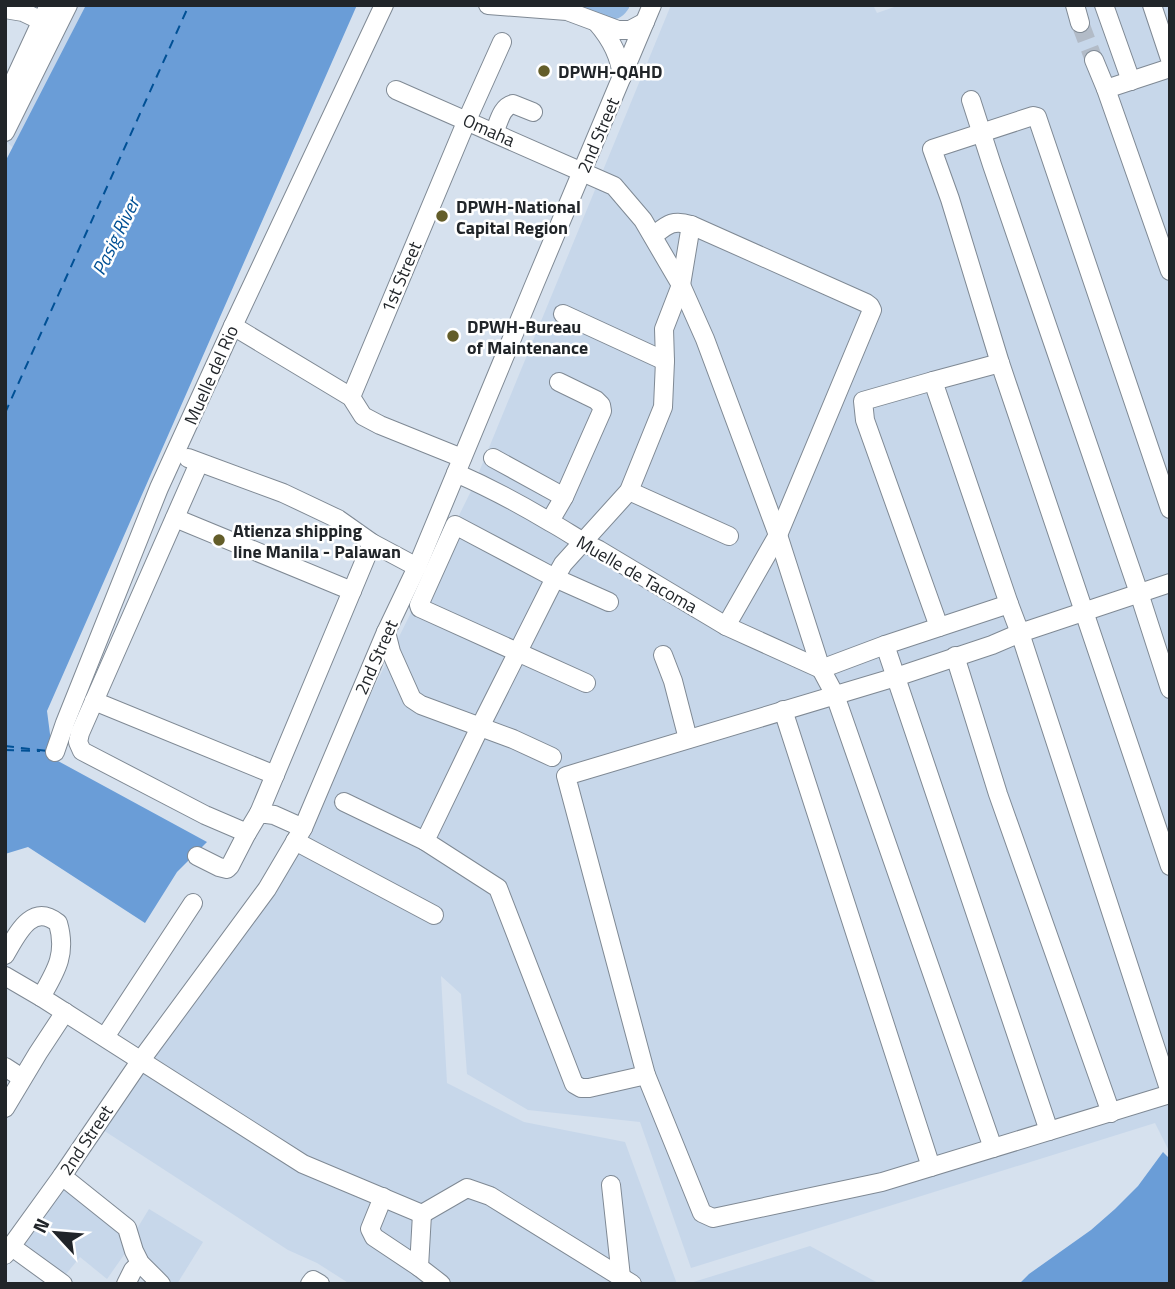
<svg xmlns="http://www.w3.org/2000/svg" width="1175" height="1289" font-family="'Titillium Web',sans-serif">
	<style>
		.built { fill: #c7d7ea }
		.green { fill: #96bae2 }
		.water { fill: #6a9dd7 }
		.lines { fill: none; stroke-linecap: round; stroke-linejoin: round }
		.ferry { stroke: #005095; stroke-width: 2; stroke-dasharray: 9 7; stroke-linecap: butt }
		.minor-tunnel { stroke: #b2bbc7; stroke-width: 18; stroke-dasharray: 18 9; stroke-linecap: butt }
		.minor-casing { stroke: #7f8994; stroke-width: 20 }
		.minor { stroke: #fff; stroke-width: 18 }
		.poi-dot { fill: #635d29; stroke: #fff; stroke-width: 2.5 }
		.labels { text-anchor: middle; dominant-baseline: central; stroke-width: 5; stroke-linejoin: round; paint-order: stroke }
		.poi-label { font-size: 18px; font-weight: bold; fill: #212529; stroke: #fff; text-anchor: start }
		.street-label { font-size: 18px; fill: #212529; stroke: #fff }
		.water-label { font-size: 19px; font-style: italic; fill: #005095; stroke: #fff }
	</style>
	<rect width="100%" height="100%" fill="#d6e1ee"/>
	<g class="built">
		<polygon points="59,5 86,5 13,148 5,140"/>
		<polygon points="671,5 873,5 877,13 900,5 1170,5 1170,1153 1155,1123 691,1268 640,1122 528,1110 467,1074 461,994 441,976 447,1083 524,1122 625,1142 677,1284 350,1284 317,1263 288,1250 103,1130 142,1072 279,880 472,489"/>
		<polygon points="67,1183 116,1225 128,1249 107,1279 80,1257 62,1279 16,1246"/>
		<polygon points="149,1209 203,1242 177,1284 169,1284 160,1278 132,1237"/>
		<polygon points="810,1246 880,1284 687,1284"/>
	</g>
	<path class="green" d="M578,5H629V8C615,31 596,13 578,5Z"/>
	<g class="water">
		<polygon points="86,5 357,5 47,711 50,734 58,761 207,842 177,872 145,923 28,847 5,854 5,162"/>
		<polygon points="1163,1152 1170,1159 1170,1284 1019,1284 1029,1274 1091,1230 1115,1209 1138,1186"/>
	</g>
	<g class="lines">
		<g class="ferry">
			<polyline points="5,413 189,5"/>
			<polyline points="5,746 47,751"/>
			<polyline points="5,750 40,751"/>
		</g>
		<polyline class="minor-tunnel" points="1080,23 1094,60"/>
		<g class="minor-casing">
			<g id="minor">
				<polyline points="488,5 567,11 618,30 630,30 645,22"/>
				<polyline points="1075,5 1080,23"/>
				<polyline points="1104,5 1131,81"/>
				<polyline points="1152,5 1170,59"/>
				<polyline points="5,9 23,12 42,21"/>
				<path d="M597,23C611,39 620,56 622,77"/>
				<polyline points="1094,60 1106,89 1170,271"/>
				<polyline points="1106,89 1170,68"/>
				<polyline points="396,90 614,186 643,220 681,285 705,339 778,535 821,669 835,695 993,1148"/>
				<polyline points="5,100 49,5"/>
				<polyline points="971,100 992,165 1139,593 1170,689"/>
				<polyline points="5,132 68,5"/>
				<path d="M494,133C499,122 501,107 513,104L533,112"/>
				<polyline points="691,225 681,285 664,329 665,361 663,407 629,491 563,564 555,578 480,727 425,841 498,888 574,1084 581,1088 589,1088 646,1075 702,1213 713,1218 882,1182 1170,1094"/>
				<path d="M653,236C667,225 672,219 691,225L866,303L870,306L872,310L778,535L726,626"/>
				<polyline points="563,314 665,361"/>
				<polyline points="233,326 351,397 363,416 380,425 462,458"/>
				<polyline points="1000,363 933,381 1009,604"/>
				<polyline points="933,381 863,401 865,420 939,627"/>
				<polyline points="351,397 467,120 502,42"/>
				<polyline points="188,458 283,493 338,519 372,543 417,567"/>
				<polyline points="493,458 564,497"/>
				<polyline points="199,463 80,733 78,742 82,751 205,815 247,833 259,813 274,815 303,828"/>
				<path d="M456,473C488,487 520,504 550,522C567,531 581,542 599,550L726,626L821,669"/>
				<polyline points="629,491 729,536"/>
				<polyline points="1170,509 1037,117 1033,116 932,149 950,199 1000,363 1170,866"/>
				<polyline points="175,518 352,591"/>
				<polyline points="550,521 564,497 602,411 601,405 596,400 559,382"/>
				<polyline points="386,632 391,652 412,699 421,705 513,739 552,757"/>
				<polyline points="885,645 1049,1131"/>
				<polyline points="663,655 673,681 688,739"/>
				<polyline points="955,656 998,794 1111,1113"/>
				<polyline points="821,669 885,645 1009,604 1020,633 1170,583"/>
				<polyline points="586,683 420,608 419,605 455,525 555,578 609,602"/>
				<polyline points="94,701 275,775"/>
				<polyline points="783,710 931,1167"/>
				<polyline points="55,752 65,723 159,488 233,326 384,5"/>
				<polyline points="344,802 425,841"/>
				<polyline points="259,813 372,543"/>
				<polyline points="295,841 434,915"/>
				<polyline points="197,856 219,867 227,869 230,866 247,833"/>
				<path d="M5,955C17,935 31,902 58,923C67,954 56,971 41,997L303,1164L422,1214L467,1188L490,1196L632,1284"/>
				<polyline points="5,976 41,997"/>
				<polyline points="105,1037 193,903"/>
				<polyline points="5,1067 22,1078"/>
				<polyline points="646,1075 566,776 896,677 992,645 1020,633 1170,1092"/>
				<polyline points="5,1108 38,1053 65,1012"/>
				<polyline points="62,1176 127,1228 134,1251 140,1263 161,1284"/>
				<polyline points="611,1185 621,1277"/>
				<polyline points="383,1197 370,1229 374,1237 419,1267"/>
				<polyline points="422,1214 419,1267 441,1284"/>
				<polyline points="12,1247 63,1284"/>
				<polyline points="5,1255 62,1176 141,1060 267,889 303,828 386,632 417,567 535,283 652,5"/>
				<polyline points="126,1284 133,1270 140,1263"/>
				<polyline points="310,1284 313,1280 320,1284"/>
			</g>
		</g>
		<use href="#minor" class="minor"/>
	</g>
	<g class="poi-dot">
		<circle cx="544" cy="71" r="7"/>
		<circle cx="442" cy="216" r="7"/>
		<circle cx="453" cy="336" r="7"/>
		<circle cx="219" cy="540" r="7"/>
	</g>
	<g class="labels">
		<g class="poi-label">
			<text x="558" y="71">DPWH-QAHD</text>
			<text x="456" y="206">DPWH-National<tspan x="456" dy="21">Capital Region</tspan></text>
			<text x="467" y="326">DPWH-Bureau<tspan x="467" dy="21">of Maintenance</tspan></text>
			<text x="233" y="530">Atienza shipping<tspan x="233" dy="21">line Manila - Palawan</tspan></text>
		</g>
		<g class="street-label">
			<text transform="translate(489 130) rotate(24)">Omaha</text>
			<text transform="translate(598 135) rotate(-67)">2nd Street</text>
			<text transform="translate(401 277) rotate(-67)">1st Street</text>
			<text transform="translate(211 375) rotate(-66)">Muelle del Rio</text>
			<text transform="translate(637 574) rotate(30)">Muelle de Tacoma</text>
			<text transform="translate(376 657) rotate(-66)">2nd Street</text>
			<text transform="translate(86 1140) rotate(-56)">2nd Street</text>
		</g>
		<g class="water-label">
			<text transform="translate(115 236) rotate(-64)">Pasig River</text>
		</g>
	</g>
	<rect width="1175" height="1289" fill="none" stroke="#212529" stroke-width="14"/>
	<g transform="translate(56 1233) rotate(296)" stroke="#ffffff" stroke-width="5" paint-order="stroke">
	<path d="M0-5L12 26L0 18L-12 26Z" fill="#212529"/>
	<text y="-10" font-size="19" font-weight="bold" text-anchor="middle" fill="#212529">N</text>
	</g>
</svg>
